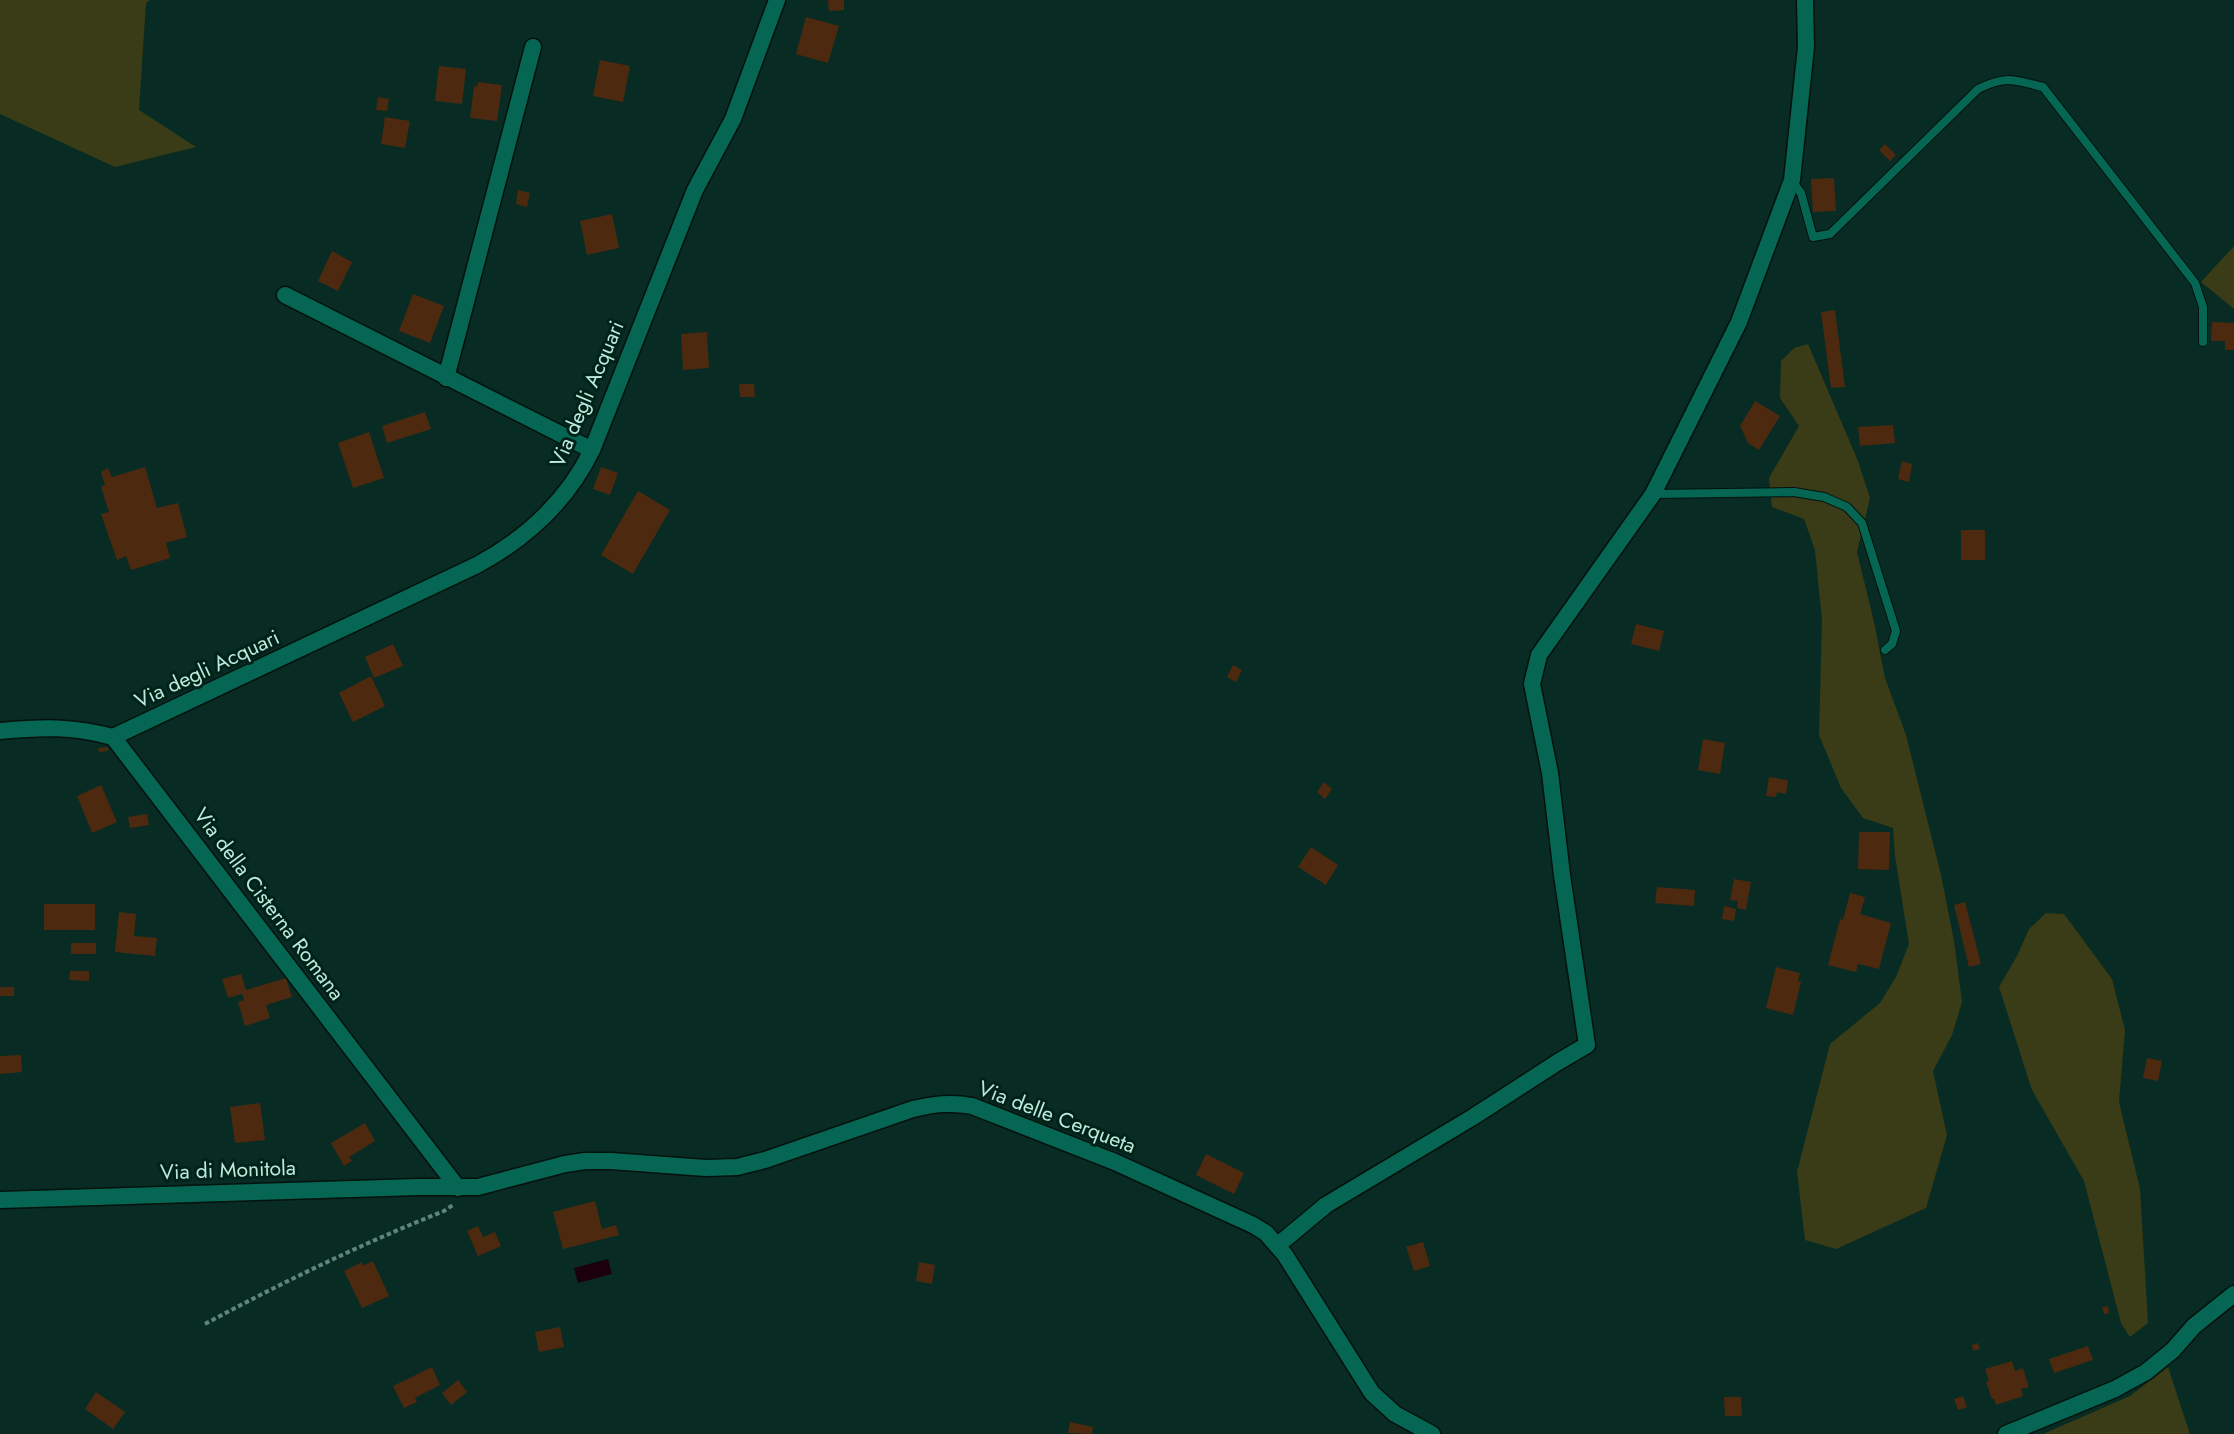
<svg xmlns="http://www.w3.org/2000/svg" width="2234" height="1434" font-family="Jost,sans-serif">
<rect width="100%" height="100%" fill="#082c23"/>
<path fill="#393c16" d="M0,0H150L146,3L139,110L196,147L115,167L0,114Z
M2234,246V309L2201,282Z
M1808,344L1858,461L1870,498L1857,552L1874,622L1885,678L1906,735L1941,875L1954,941L1962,1002L1952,1035L1933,1071L1947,1135L1926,1208L1836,1249L1805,1240L1797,1172L1830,1044L1880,1003L1896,977L1909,944L1895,856L1893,828L1863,818L1841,788L1819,735L1822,620L1815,550L1804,519L1772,507L1769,478L1799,426L1780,398L1781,361L1794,348Z
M2046,913L2064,914L2112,979L2125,1030L2119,1102L2140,1189L2148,1323L2130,1337L2121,1323L2084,1181L2032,1090L1999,987L2017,956L2029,929Z
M2168,1367L2190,1434H2043L2130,1396Z"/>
<path fill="#1b000c" d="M608,1259L612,1274L578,1283L574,1268Z"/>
<path fill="#4d2910" d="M828,0H844V10L829,11Z
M806,17L839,26L828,63L796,54Z
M600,60L630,66L623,102L593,96Z
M439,66L466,69L462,104L435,101Z
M478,82L502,85L497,121L470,118L474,86L477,87Z
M378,97L389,99L387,111L376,110Z
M385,117L410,121L405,148L381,144Z
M1885,144L1896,155L1890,161L1879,150Z
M1834,178L1836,211L1813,212L1811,179Z
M518,190L530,193L527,207L516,204Z
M612,214L619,248L587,255L580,221Z
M332,251L352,262L338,291L318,281Z
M413,294L444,306L430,343L399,331Z
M1835,310L1845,387L1831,388L1821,312Z
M2212,322L2234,323V350H2225V341H2211Z
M707,332L709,368L683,370L681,334Z
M739,384H754L755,397H740Z
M1755,401L1780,416L1759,450L1748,443L1740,426Z
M425,412L431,429L387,443L382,426Z
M1893,425L1895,443L1860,446L1858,427Z
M369,432L384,478L353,488L338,443Z
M1902,461L1912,464L1909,482L1898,479Z
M145,467L157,508L178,503L187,537L166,543L170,558L131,570L126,556L117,560L101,514L109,512L101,487L105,485L101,472L108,468L112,477Z
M601,467L618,473L610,495L593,489Z
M638,491L670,510L633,574L601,555Z
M1961,530H1985V560H1961Z
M1636,624L1664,631L1659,651L1631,644Z
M393,644L403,666L374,678L365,657Z
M1233,665L1242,670L1236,682L1227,677Z
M371,676L385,706L353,722L339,693Z
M1703,739L1725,743L1720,774L1698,770Z
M108,747V751L99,752L98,748Z
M1769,777L1788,780L1786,794L1777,792L1776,797L1766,796Z
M1324,782L1332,789L1325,799L1317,792Z
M101,785L117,822L92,833L77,796Z
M147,814L149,825L130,828L128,817Z
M1859,832H1890L1889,870L1858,869Z
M1311,847L1338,865L1326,885L1298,867Z
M1734,879L1751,882L1746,910L1737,908L1738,901L1730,900Z
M1657,887L1695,890L1694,906L1655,903Z
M1850,893L1865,897L1860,914L1891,923L1879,969L1858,964L1856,972L1828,965L1840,919L1843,920Z
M1965,902L1981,964L1969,967L1954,905Z
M44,904H95V930H44Z
M1724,906L1736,909L1734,921L1722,919Z
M119,912L136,914L134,936L157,938L155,956L115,952Z
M71,943H96V954H71Z
M1776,967L1800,973L1798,981L1801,982L1793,1015L1766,1008Z
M70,971H89V981L69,980Z
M241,974L246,990L286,978L292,997L266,1005L270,1018L245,1026L238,1002L244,1000L242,994L228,998L222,979Z
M0,987H14V996H0Z
M21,1055L22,1072L0,1074V1056Z
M2147,1058L2162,1061L2158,1081L2143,1078Z
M260,1103L265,1140L235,1143L230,1107Z
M365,1123L375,1141L349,1157L352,1161L344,1166L331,1143Z
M1206,1154L1244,1173L1234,1194L1196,1175Z
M595,1201L602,1229L616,1225L619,1235L563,1249L553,1212Z
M478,1226L483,1237L495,1232L501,1246L478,1256L467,1231Z
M1423,1242L1430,1266L1414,1271L1406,1247Z
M373,1261L389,1296L362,1308L344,1271L362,1262L363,1266Z
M919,1262L935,1265L932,1284L916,1281Z
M2108,1306L2109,1313L2104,1314L2102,1307Z
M560,1327L564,1347L539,1352L535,1332Z
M1978,1343L1980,1349L1973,1351L1972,1345Z
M2088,1346L2093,1360L2054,1373L2049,1359Z
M2012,1361L2015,1371L2023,1368L2029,1387L2021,1389L2023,1396L1996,1405L1994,1399H1992L1986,1382L1989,1381L1985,1369Z
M432,1367L440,1385L415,1398L417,1402L404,1408L393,1386Z
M458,1380L467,1392L451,1405L442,1393Z
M96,1392L125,1412L113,1429L85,1409Z
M1963,1396L1967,1407L1958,1410L1954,1399Z
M1724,1397H1741L1742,1416H1725Z
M1070,1422L1093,1427L1092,1434L1068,1433Z"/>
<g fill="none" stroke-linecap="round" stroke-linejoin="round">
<defs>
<path id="lane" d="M1792,181L1801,193L1813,237L1830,234L1978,89C2007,75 2013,80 2043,87L2195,283L2203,307V342
M1654,494L1794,492L1824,497L1847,507L1862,523L1896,631L1892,644L1885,650"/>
<path id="street" d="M285,295L592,450
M446,378L533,47
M0,731C42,727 72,726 113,737L458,1188
M113,737L477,565C527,538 567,501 592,450L695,190L733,119L777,0
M0,1200L418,1187H478L565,1164L585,1161H611L706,1168L737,1167L765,1160L913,1109C934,1104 951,1102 972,1106L1115,1162L1253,1225L1266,1233L1285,1255L1372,1393L1395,1414L1432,1434
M1278,1245L1326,1205L1473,1117L1558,1062L1587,1045L1562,875L1550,773L1532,684L1539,655L1653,494L1739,322L1792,180L1806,47L1805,0
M2006,1434L2115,1389L2146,1372L2173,1350L2194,1326L2234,1294"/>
</defs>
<use href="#lane" stroke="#04110d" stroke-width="10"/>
<use href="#street" stroke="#04110d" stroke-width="19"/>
<path stroke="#5d877a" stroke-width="4" stroke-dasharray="4.5 3" stroke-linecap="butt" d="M205,1324C283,1282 361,1244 444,1211L453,1205"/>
<use href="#lane" stroke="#056753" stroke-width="8"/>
<use href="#street" stroke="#056753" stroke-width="16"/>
</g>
<g text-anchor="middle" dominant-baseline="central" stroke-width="6" stroke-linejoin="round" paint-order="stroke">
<g font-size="21" fill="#baeada" stroke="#002219">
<text transform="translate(587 394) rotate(-67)">Via degli Acquari</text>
<text transform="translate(207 669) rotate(-25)">Via degli Acquari</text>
<text transform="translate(269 904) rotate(53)">Via della Cisterna Romana</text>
<text transform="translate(1057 1117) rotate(21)">Via delle Cerqueta</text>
<text transform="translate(228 1170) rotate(-2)">Via di Monitola</text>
</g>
</g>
</svg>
